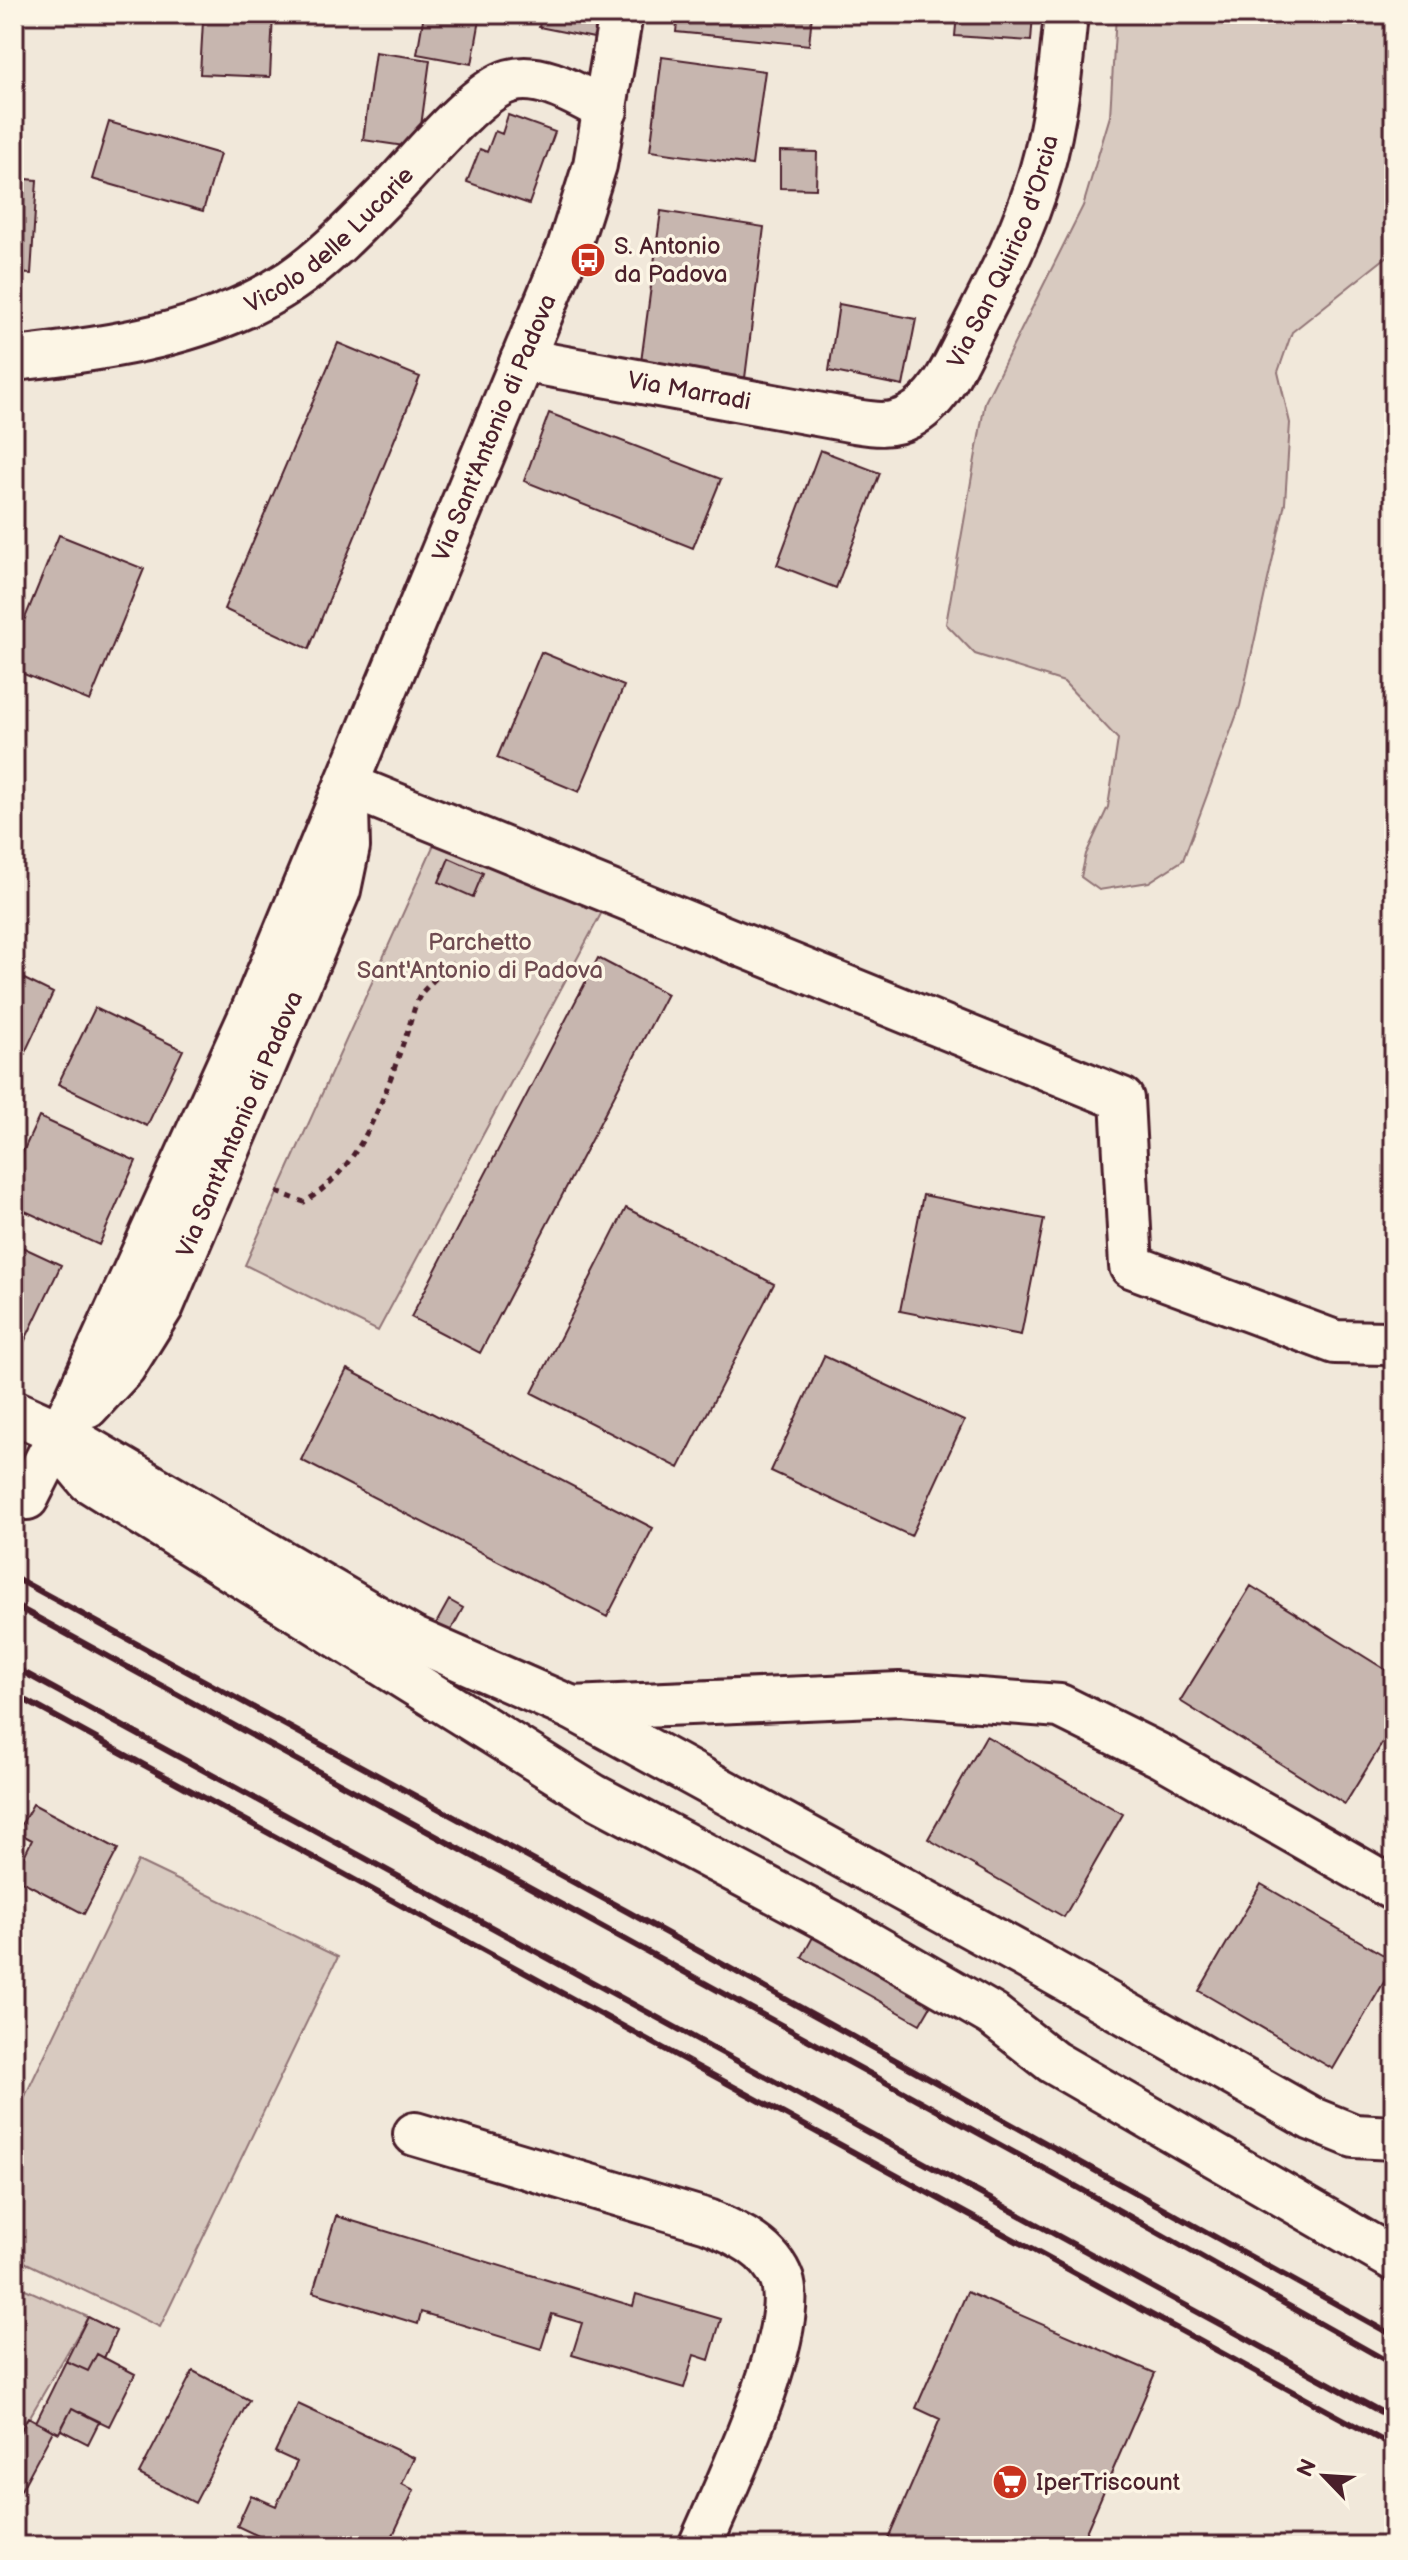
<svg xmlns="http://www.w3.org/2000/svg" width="1408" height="2560" font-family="'Balsamiq Sans',sans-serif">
<rect width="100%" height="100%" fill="#f1e8da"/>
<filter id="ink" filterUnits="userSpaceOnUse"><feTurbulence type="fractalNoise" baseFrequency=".0125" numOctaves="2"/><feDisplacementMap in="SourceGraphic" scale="16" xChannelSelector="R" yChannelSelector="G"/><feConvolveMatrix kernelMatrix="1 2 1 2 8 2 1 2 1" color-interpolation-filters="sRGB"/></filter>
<g filter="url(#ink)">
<path fill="#d8cac0" stroke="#917476" stroke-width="2" d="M1116,14H1394V251L1292,332L1278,372L1290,423L1285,503L1240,706L1183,860L1149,882L1099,890L1081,877L1086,854L1108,807L1118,739L1064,682L975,654L946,624L985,402L1083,206L1110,116Z
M435,842L602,912L378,1331L245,1265Z
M138,1861L338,1957L160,2327L14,2257V2119Z
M14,2284L88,2317L14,2444Z"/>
<path fill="#c7b6af" stroke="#4a1f2b" stroke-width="2" d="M194,14H273L270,77L200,74L203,21H194Z
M424,14H481L472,64L417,54Z
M542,14H605L599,39L539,27Z
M678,14H812L809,45L676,32Z
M957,14H1033L1031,41L955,36Z
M375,52L430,60L418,148L363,140Z
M662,57L765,71L752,165L650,151Z
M508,115L555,132L529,204L467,182L480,149L487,152L495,131L502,134Z
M109,122L220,154L203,211L92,179Z
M780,151L817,152L816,189L780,188Z
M14,178L37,180L31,274L14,273Z
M661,211L764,227L745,378L641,362Z
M839,304L916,319L903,386L829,371Z
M338,343L420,377L309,649L224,609Z
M549,413L721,479L693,548L524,481Z
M820,450L880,473L836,588L777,565Z
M59,535L144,569L90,701L14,670V645Z
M541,652L624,686L579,792L497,758Z
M449,858L483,873L473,897L439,882Z
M598,958L667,994L480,1353L411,1317Z
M14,974L53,993L20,1063L14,1060Z
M95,1008L183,1050L147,1126L58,1084Z
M39,1117L136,1161L99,1245L14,1206V1171Z
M923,1195L1044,1219L1021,1335L900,1311Z
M626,1208L774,1284L679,1468L532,1393Z
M20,1246L61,1265L18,1355L14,1353V1260Z
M824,1356L964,1421L911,1536L771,1471Z
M347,1369L653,1528L607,1617L301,1460Z
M1251,1586L1394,1675V1724L1345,1804L1180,1701Z
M449,1600L463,1608L448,1636L433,1629Z
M986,1736L1123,1814L1064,1917L928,1839Z
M33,1804L118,1849L84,1914L14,1877L32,1840L17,1832Z
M1261,1884L1394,1961V1965L1333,2069L1199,1991Z
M819,1926L938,1993L920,2024L802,1957Z
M336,2216L633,2306L636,2294L721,2319L709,2360L694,2355L684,2388L572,2355L582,2323L552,2314L541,2349L421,2312L418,2324L313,2292Z
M967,2292L1155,2373L1080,2546H885L940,2419L916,2408Z
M88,2317L116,2331L104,2358L97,2354L88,2371L66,2361Z
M97,2354L135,2374L109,2426L72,2408L59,2433L36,2422L66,2361L88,2371Z
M193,2371L249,2400L195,2503L139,2474Z
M298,2404L414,2458L402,2484L414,2490L388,2546H280L237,2526L251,2495L276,2506L297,2462L275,2452Z
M72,2408L99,2422L88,2444L61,2430Z
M28,2417L53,2431L20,2492L14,2489V2444Z"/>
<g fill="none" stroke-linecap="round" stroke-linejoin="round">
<defs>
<g id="minor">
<path id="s1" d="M14,359C108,349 211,334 291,281C328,256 359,222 390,191C417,163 475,91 510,81C542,72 578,96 606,110"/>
<path id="s2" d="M522,360L855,421C874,424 891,427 909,417C940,401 955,364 970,334C997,282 1025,229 1041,172C1056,120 1061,67 1066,14"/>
<path d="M347,785L1122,1099L1131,1266L1335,1342L1387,1343L1394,1346"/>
<path id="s3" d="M87,1407L124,1367L162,1306L339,890L348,847L347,808"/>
<path d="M14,1412L61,1433L412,1638L572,1708L1028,1958L1312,2119L1354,2136L1394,2138"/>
<path d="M61,1433L69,1457L89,1481L594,1796L830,1921L993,2015L1053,2062L1394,2259"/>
<path id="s4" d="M27,1498L73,1407L253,1010L569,247L595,165L621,14"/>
<path d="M572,1708L899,1694L1060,1706L1163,1757L1394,1889"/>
<path d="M415,2134L708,2221C737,2233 771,2249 782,2280C800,2333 723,2493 700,2546"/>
</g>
</defs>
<use href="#minor" stroke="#4a1f2b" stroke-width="48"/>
<path stroke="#4a1f2b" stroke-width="5" stroke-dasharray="6 6" stroke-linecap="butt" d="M277,1192L304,1202C361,1169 383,1100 404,1041C410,1027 413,1007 421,994C430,982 446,970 457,959"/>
<use href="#minor" stroke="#fcf5e5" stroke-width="42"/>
<path stroke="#4a1f2b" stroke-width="6" d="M14,1577L630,1913L1394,2336
M14,1605L1068,2182L1394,2365
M14,1667L1394,2419
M14,1694L1394,2447"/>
</g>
</g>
<defs>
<symbol id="bus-disc" viewBox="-11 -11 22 22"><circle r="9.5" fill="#c8321e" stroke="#fcf5e5"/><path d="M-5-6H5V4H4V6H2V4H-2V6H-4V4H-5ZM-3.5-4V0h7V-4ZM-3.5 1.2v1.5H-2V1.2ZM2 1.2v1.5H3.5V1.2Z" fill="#fff"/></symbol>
<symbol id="supermarket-disc" viewBox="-11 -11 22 22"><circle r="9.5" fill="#c8321e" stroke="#fcf5e5"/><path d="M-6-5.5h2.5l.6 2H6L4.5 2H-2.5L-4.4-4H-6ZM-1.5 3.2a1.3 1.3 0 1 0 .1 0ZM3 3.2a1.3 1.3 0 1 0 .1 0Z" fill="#fff"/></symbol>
</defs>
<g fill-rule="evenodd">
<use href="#bus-disc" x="568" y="240" width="40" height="40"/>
<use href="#supermarket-disc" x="990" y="2462" width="40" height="40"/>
</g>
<g text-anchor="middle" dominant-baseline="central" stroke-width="7" stroke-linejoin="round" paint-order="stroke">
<g font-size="24" fill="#4a1f2b" stroke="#fcf5e5">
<text stroke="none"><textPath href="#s1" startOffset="346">Vicolo delle Lucarie</textPath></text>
<text stroke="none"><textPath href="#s2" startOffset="588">Via San Quirico d'Orcia</textPath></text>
<text stroke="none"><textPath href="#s2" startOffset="170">Via Marradi</textPath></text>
<text stroke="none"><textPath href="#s4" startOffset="1168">Via Sant'Antonio di Padova</textPath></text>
<text stroke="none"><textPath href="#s3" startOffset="324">Via Sant'Antonio di Padova</textPath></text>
</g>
<g font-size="24" fill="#4a1f2b" stroke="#fcf5e5" text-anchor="start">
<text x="614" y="246">S. Antonio<tspan x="614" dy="28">da Padova</tspan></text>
<text x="1036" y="2482">IperTriscount</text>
</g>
<g font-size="24" fill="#6e4a50" stroke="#fcf5e5">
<text x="480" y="942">Parchetto<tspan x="480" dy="28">Sant'Antonio di Padova</tspan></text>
</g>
</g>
<rect width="1408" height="2560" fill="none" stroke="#fcf5e5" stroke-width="48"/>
<rect x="24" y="24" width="1360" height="2512" fill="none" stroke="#4a1f2b" stroke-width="3" filter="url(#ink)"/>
<g transform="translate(1324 2476) rotate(295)" stroke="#fcf5e5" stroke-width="6" paint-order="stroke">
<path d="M0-6L14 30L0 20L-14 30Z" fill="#4a1f2b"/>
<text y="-12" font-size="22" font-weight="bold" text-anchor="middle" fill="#4a1f2b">N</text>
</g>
</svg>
